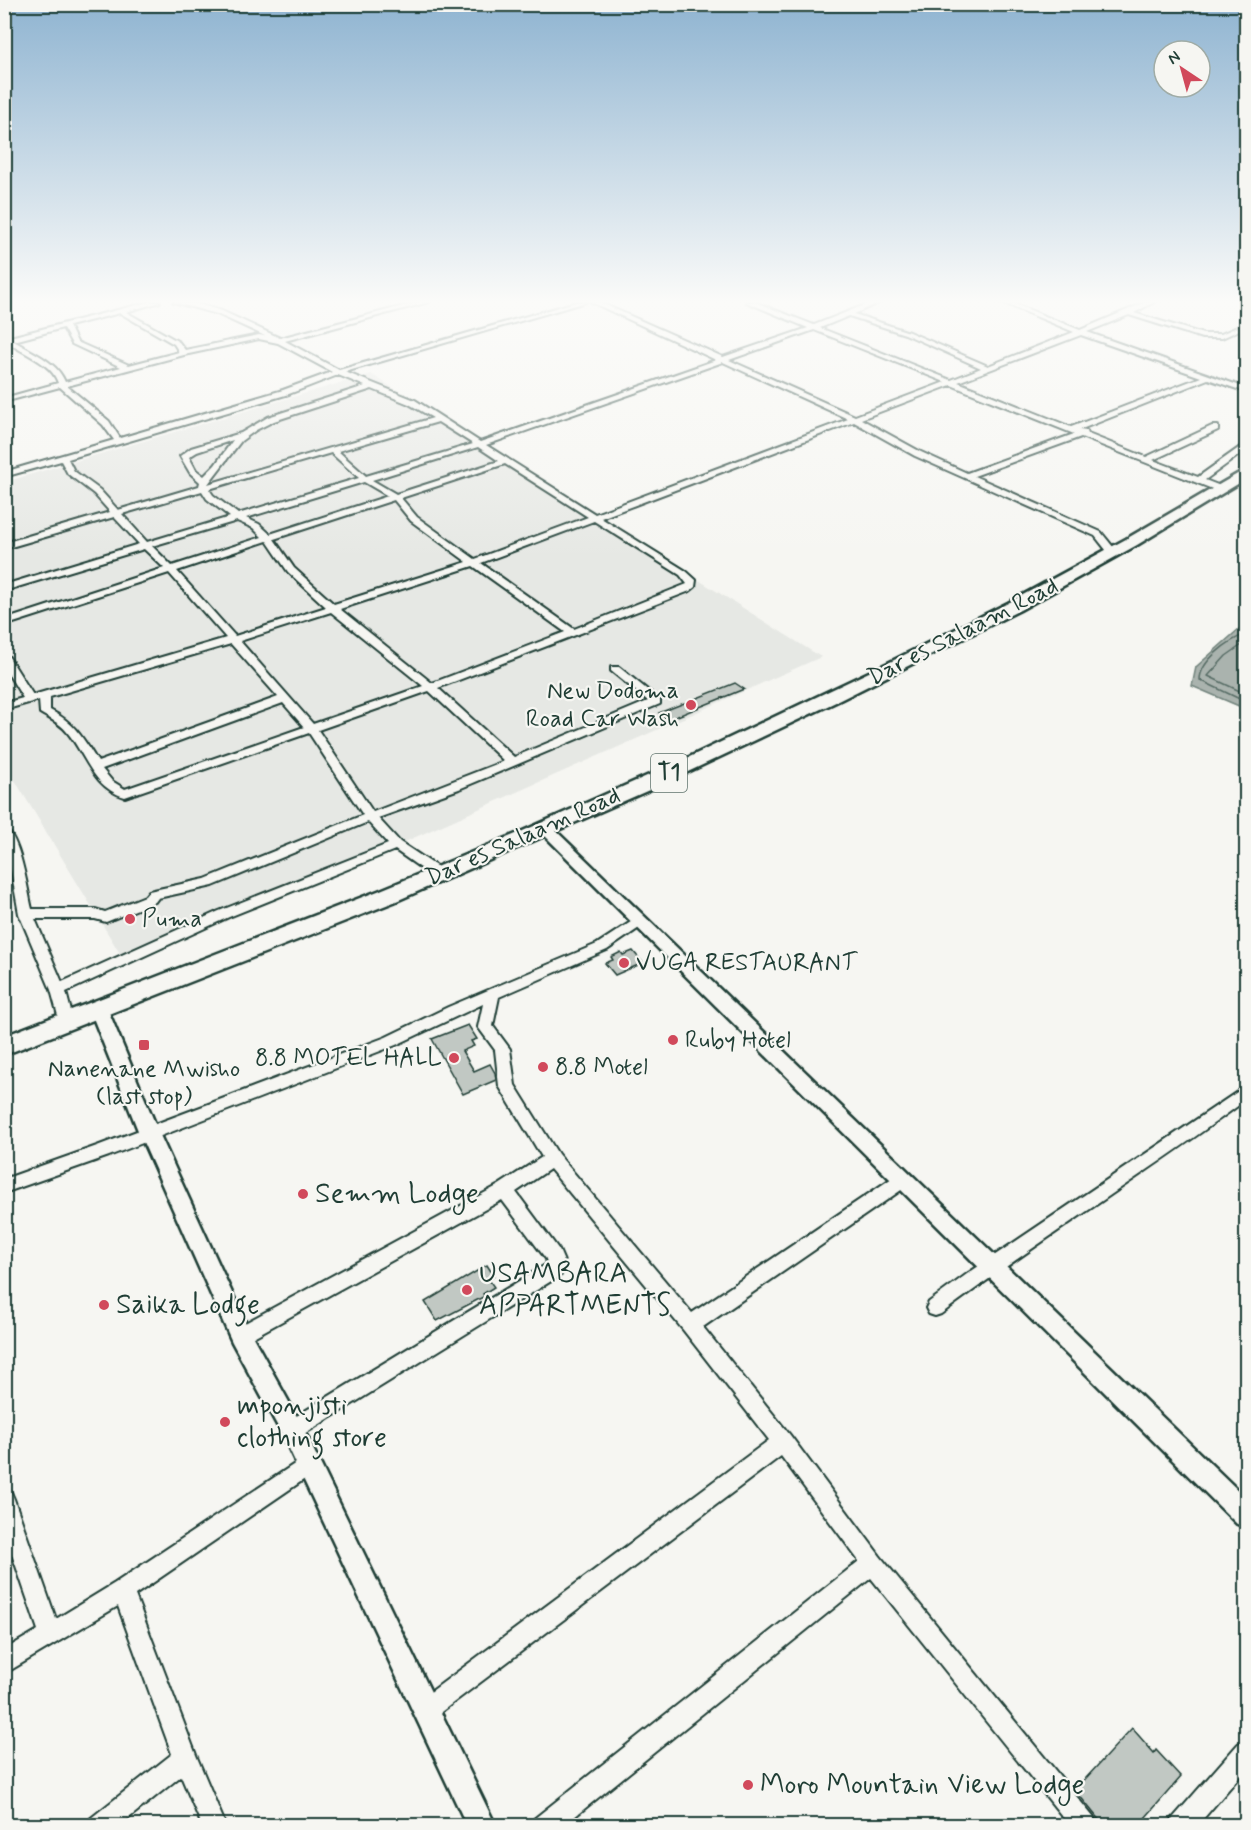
<svg xmlns="http://www.w3.org/2000/svg" width="1251" height="1830" font-family="Mynerve,sans-serif">
<rect width="100%" height="100%" fill="#f6f6f2"/>
<filter id="ink" filterUnits="userSpaceOnUse"><feTurbulence type="fractalNoise" baseFrequency=".0167" numOctaves="2"/><feDisplacementMap in="SourceGraphic" scale="12" xChannelSelector="R" yChannelSelector="G"/><feConvolveMatrix kernelMatrix="1 2 1 2 8 2 1 2 1" color-interpolation-filters="sRGB"/></filter>
<g filter="url(#ink)">
<path fill="#e6e8e4" d="M371,374L821,657L127,965L5,764V482Z"/>
<path fill="#aab3ae" stroke="#72847d" stroke-width="1.5" d="M1246,628V709L1192,686L1196,667L1239,629Z"/>
<g fill="none" stroke-linecap="round" stroke-linejoin="round">
<path stroke="#576c65" stroke-width="1.5" d="M1246,634C1229,640 1200,661 1200,680L1246,702
M1246,642L1226,656L1208,676L1246,694"/>
</g>
<path fill="#c1c8c3" stroke="#1f3d34" stroke-width="1.5" d="M735,683L744,689L668,720L659,713Z
M633,951L643,963L615,975L605,963L613,960L611,957L621,952L623,955Z
M468,1025L477,1039L471,1041L474,1046L462,1051L474,1071L490,1064L495,1073L496,1080L463,1094L432,1039Z
M487,1265L494,1276L489,1280L494,1287L483,1294L485,1296L437,1321L425,1302Z
M1132,1728L1154,1753L1156,1750L1181,1777L1138,1826H1104L1075,1790Z"/>
<g fill="none" stroke-linecap="round" stroke-linejoin="round">
<defs>
<path id="minor" d="M149,302H160L126,312L179,342L185,350L259,335L265,336L217,314L173,302L198,304L222,311L280,338L419,302H429L285,341L339,370L576,302H586L345,372L415,400L480,442L716,360L591,302H599L723,357L808,328L746,302H755L814,325L872,302H881L854,314L909,332L988,366L1074,332L1001,302H1010L1080,330L1146,302H1154L1134,313L1203,334H1221L1246,323V327L1222,338H1202L1129,315L1087,332L1246,388V392L1208,379L1079,430L1087,431L1088,434L1146,457L1212,426H1218V430L1153,460L1198,477L1243,445H1246V450L1205,480L1223,487V491L1220,492L1081,437L974,476L1101,532L1118,553L1113,556L1110,555L1095,536L915,456L854,422L601,518L686,571L696,580L695,587L690,591L438,688L514,757L648,701L611,671V667H619L660,700V704L459,789L378,818L400,842L445,872L447,875L445,878H435L395,850L229,917L66,992L74,1023L72,1027H62L60,1023L51,990L19,914L10,864L4,850V828C20,834 28,893 32,909H95L105,912L145,896L149,891L205,879L363,815L309,733L125,797C93,788 86,755 67,732C60,723 50,719 40,713L39,700L4,710V703L23,698L4,667V654L9,657L33,695L226,638L169,573L4,626V620L164,568L144,549L4,591V585L139,544L114,517L4,549V543L110,512L94,494L68,474L61,461L4,477V472L114,440L103,425L60,387L4,402V398L58,383C52,363 24,354 7,342L4,343V334L10,337ZM120,313L174,344L179,352L129,365L77,342L69,326ZM849,316L905,334L981,368L951,380L820,328ZM63,328L72,344L121,367L65,382C57,361 31,352 14,341ZM814,330L945,382L855,416L729,360ZM1081,335L1201,377L1071,427L958,382ZM259,339L278,343L332,372L283,390L120,438L109,421L67,386L184,355ZM723,362L848,419L595,514L486,445ZM338,375L365,386L268,417L241,433L191,448L180,456L190,473L200,482L199,486L118,510L100,490L74,471L68,459L289,394ZM951,385L1074,434L967,473L921,452L861,419ZM372,389L409,404L433,418L208,484L241,441L256,430L274,421ZM438,422L473,444L366,476L338,451ZM233,440L215,465L204,476L196,470L189,457L197,452ZM478,447L499,461L396,494L372,480ZM331,453L359,478L238,514L213,495L209,489ZM505,464L588,517L475,559L417,517L401,498ZM364,482L388,496L270,534L259,524L246,518ZM202,491L207,499L230,517L147,542L122,514ZM394,500L411,521L467,562L334,604L294,568L274,539ZM237,521L253,528L262,537L172,566L152,546ZM594,521L680,575L687,584L574,629L481,563ZM267,541L288,572L326,607L235,636L177,571ZM473,566L565,632L432,683L340,609ZM331,612L423,686L313,724L240,641ZM231,644L278,697L98,762C83,738 75,723 50,710V697ZM429,691L504,761L373,812L318,730ZM283,703L304,727L125,789L112,781L102,769ZM368,822L388,844L219,911L62,982L35,919H95L106,922L155,902L158,898L213,886Z
M640,916L647,921L645,924L607,950L499,997L493,1026L510,1049L515,1085L558,1154L692,1313L898,1174L904,1172L910,1174L912,1179L910,1184L703,1327L790,1435L880,1556L1094,1818L1098,1826H1070L871,1578L563,1826H531L535,1818L859,1561L781,1456L433,1718L425,1721L417,1718L414,1710L417,1702L769,1440L684,1331L550,1169L516,1192L559,1250L565,1264L561,1275L299,1437L292,1440L285,1437L282,1430L285,1423L547,1264L546,1259L502,1200L246,1341L240,1344L234,1341L231,1335L234,1329L499,1185L542,1157L499,1086L495,1050L478,1027L483,1004L396,1045L109,1156L4,1193V1179L97,1146L386,1037L448,1007L597,944Z
M1246,1086V1100C1146,1174 1041,1239 941,1314L935,1316L929,1314L926,1308L929,1302L967,1274Z
M308,1455L315,1458L318,1465L315,1472L135,1595L196,1755L226,1826H202L181,1776L119,1826H87L91,1818L172,1754L118,1606L4,1674V1650L38,1630L4,1531V1489L11,1492L14,1499L56,1619L115,1583Z
M1246,1740V1769L1197,1826H1169L1173,1818L1238,1744Z"/>
<path id="tertiary" d="M546,824L551,826L1246,1498V1527L1237,1524L541,832L538,829L541,826Z
M99,1003L105,1005L108,1010L159,1133L248,1328L300,1422L496,1826H467L284,1438L232,1342L139,1133L90,1010L93,1005Z"/>
<path id="trunk" d="M1246,469V479L1137,545L1020,610L840,700L656,787L394,902L4,1055V1036L378,891L516,834L683,760L888,663L1008,603L1126,539Z"/>
</defs>
<use href="#minor" stroke="#1f3d34" stroke-width="4"/>
<use href="#tertiary" stroke="#1f3d34" stroke-width="5"/>
<use href="#trunk" stroke="#1f3d34" stroke-width="5"/>
<use href="#minor" fill="#f6f6f2" fill-rule="evenodd"/>
<use href="#tertiary" fill="#f6f6f2" fill-rule="evenodd"/>
<use href="#trunk" fill="#f6f6f2" fill-rule="evenodd"/>
</g>
</g>
<linearGradient id="sky" x2="0" y2="1"><stop stop-color="#8fb4d1"/><stop offset="0.54" stop-color="#fbfbf9"/><stop offset="1" stop-color="#fbfbf9" stop-opacity="0"/></linearGradient>
<rect width="1251" height="558" fill="url(#sky)"/>
<g fill="#d1495b" stroke="#f6f6f2" stroke-width="2">
<circle cx="691" cy="705" r="6"/>
<circle cx="130" cy="919" r="6"/>
<circle cx="624" cy="963" r="6"/>
<circle cx="673" cy="1040" r="6"/>
<rect x="138" y="1039" width="12" height="12" rx="3"/>
<circle cx="454" cy="1058" r="6"/>
<circle cx="543" cy="1067" r="6"/>
<circle cx="303" cy="1194" r="6"/>
<circle cx="467" cy="1290" r="6"/>
<circle cx="104" cy="1305" r="6"/>
<circle cx="225" cy="1422" r="6"/>
<circle cx="748" cy="1785" r="6"/>
</g>
<g text-anchor="middle" dominant-baseline="central" stroke-width="4.5" stroke-linejoin="round" paint-order="stroke">
<rect fill="#f6f6f2" stroke="#60746d" stroke-width="1.5" x="651" y="754" width="36" height="38" rx="4.5"/>
<g font-size="22" font-weight="bold" fill="#1f3d34">
<text x="669" y="773">T1</text>
</g>
<g font-size="24" fill="#1f3d34" stroke="#f6f6f2">
<text transform="translate(963 632) rotate(-27)">Dar es Salaam Road</text>
<text transform="translate(523 837) rotate(-24)">Dar es Salaam Road</text>
</g>
<g font-size="24" fill="#1f3d34" stroke="#f6f6f2" text-anchor="start">
<text x="679" y="691" text-anchor="end">New Dodoma<tspan x="679" dy="28">Road Car Wash</tspan></text>
<text x="142" y="919">Puma</text>
<text x="636" y="963">VUGA RESTAURANT</text>
<text x="685" y="1040">Ruby Hotel</text>
<text x="442" y="1058" text-anchor="end">8.8 MOTEL HALL</text>
<text x="555" y="1067">8.8 Motel</text>
<text x="144" y="1069" text-anchor="middle">Nanenane Mwisho<tspan x="144" dy="28">(last stop)</tspan></text>
</g>
<g font-size="28" fill="#1f3d34" stroke="#f6f6f2" text-anchor="start">
<text x="315" y="1194">Semm Lodge</text>
<text x="479" y="1274">USAMBARA<tspan x="479" dy="32">APPARTMENTS</tspan></text>
<text x="116" y="1305">Saika Lodge</text>
<text x="237" y="1406">mponjisti<tspan x="237" dy="32">clothing store</tspan></text>
<text x="760" y="1785">Moro Mountain View Lodge</text>
</g>
</g>
<rect width="1251" height="1830" fill="none" stroke="#f6f6f2" stroke-width="24"/>
<rect x="12" y="12" width="1227" height="1806" fill="none" stroke="#1f3d34" stroke-width="2" filter="url(#ink)"/>
<g transform="translate(1182 69) rotate(324)"><circle r="28" fill="#f6f6f2" stroke="#a0aca6" stroke-width="1.5"/>
<path d="M0-4.5L10 22L0 15L-10 22Z" fill="#d1495b"/>
<text y="-9" font-size="16" font-weight="bold" text-anchor="middle" fill="#1f3d34">N</text>
</g>
</svg>
